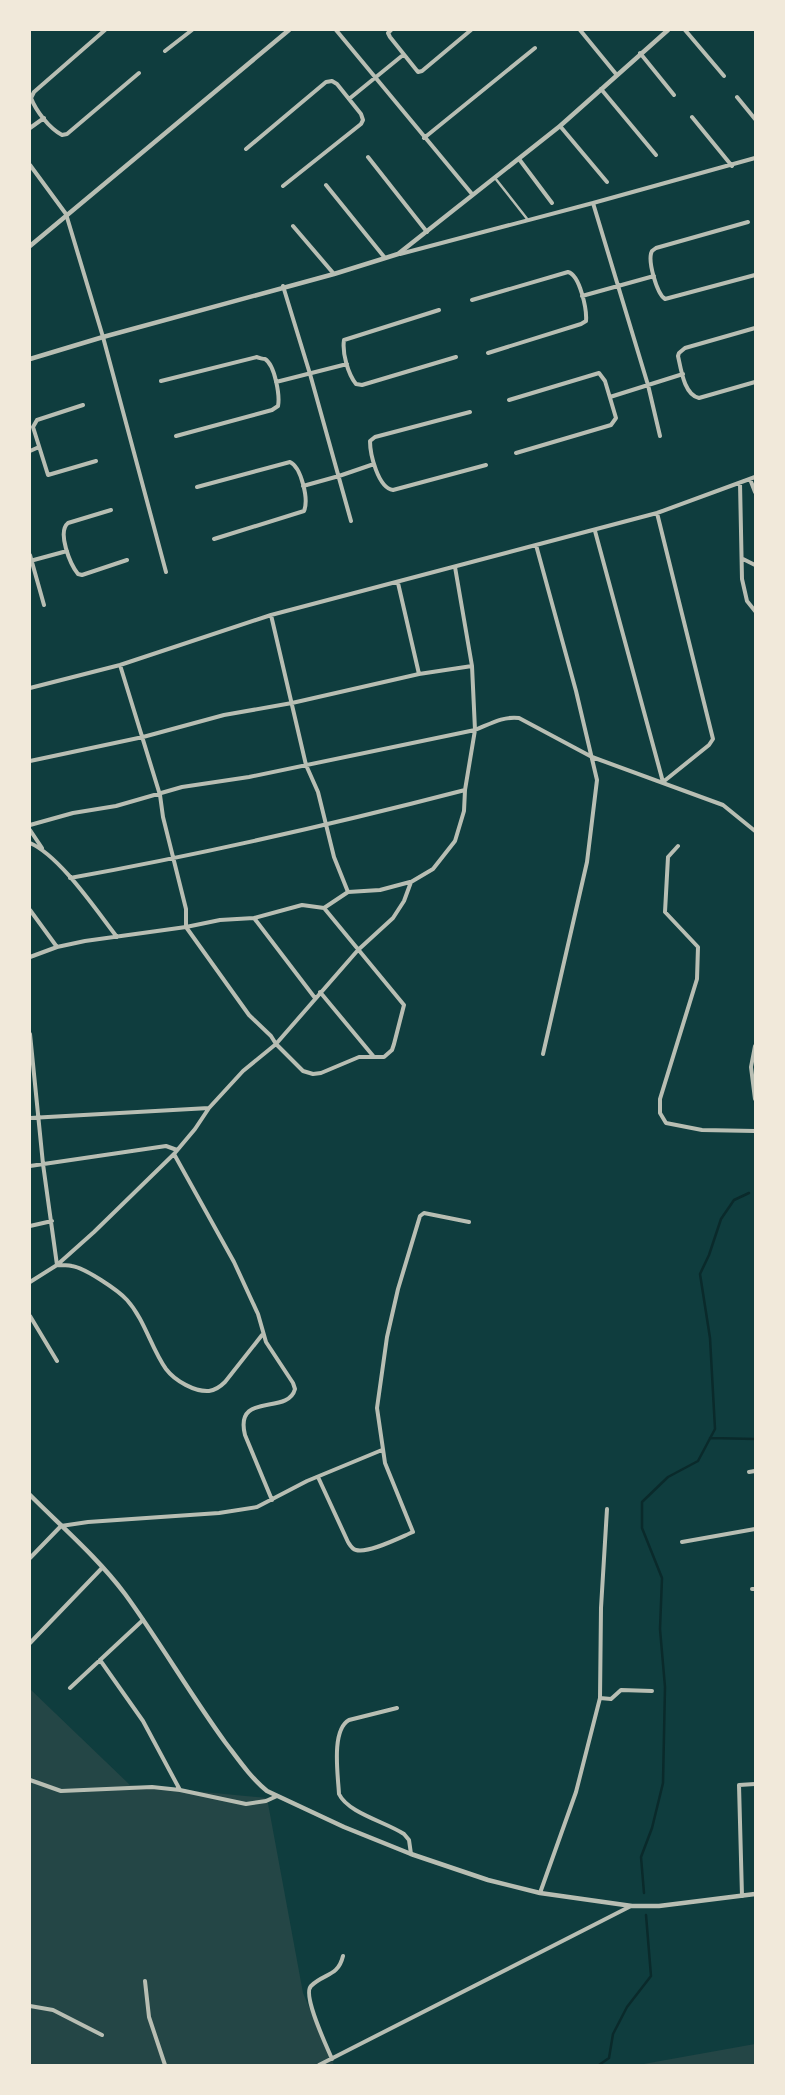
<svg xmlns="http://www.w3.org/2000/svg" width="785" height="2095" font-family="'Crimson Pro',serif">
<rect width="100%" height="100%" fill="#0f3d3e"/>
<path fill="#244646" d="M30,1689L130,1785L267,1798L303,1993L334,2065H30Z
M755,2044V2065H638Z"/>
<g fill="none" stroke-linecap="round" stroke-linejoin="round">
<path stroke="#0a2a2b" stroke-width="2.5" d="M710,1438L755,1439
M644,1893L641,1857L652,1828L663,1783L665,1687L660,1629L662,1578L642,1528V1502L668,1477L698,1461L715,1429L710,1338L700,1274L709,1255L721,1219L734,1200L749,1193
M599,2065L609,2058L613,2034L627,2007L651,1976L646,1915"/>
<path stroke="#b8beb3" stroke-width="2.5" d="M495,178L528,220"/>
<path stroke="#b8beb3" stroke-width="4" d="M105,30L34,92L31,98C36,111 49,128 62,135L67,134L139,73
M336,30L472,194
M391,30L388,33L390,37L418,72L422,71L471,30
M580,30L616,74
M685,30L724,76
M165,51L192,30
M640,53L674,95
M601,89L656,155
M737,97L755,119
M349,99L403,55
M692,117L732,166
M560,126L607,182
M30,128L44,118
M424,138L535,48
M246,149L326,82L332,81L337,84L361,114L363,120L361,124L283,186
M368,157L427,232
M519,159L552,203
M30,165L66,214L103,337L166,572
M326,185L385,258
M593,203L648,385L660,436
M748,222L656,248L652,251C647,260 657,294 665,299L755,275
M293,226L334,274
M400,254L593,203L755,158
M283,286L310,374L351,521
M582,296L654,276
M472,300L568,272C580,275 587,310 586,321L581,324L488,353
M439,310L344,340C342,353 348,374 356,384L362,385L456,357
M755,328L685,348L679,353L678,356C681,369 684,395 699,398L755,382
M161,381L257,357C258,358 264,359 265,359C275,365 280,396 278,406L272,410L176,436
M276,382L347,364
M610,397L683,374
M509,400L599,373L605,381L616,418L611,425L516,453
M83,405L37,420L33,427L48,475L96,461
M470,412L375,437L370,441C370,454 378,488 393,490L486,465
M30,451L39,447
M750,479L755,492
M740,483L742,579L747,601L755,611
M303,486L339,476L374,464
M197,487L290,462C301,467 309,499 304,511L214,539
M111,510L68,523C57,532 70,564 78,574L82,575L127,560
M595,531L663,782L709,745L713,739L657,513
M536,545L576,691L597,780L587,862L543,1054
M30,555L44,605
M743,559L755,565
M30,561L67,551
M398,583L419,674
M271,615L306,765L318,792L334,857L348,892
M120,665L160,795L163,817L186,909V927L249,1015L271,1036L276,1044L303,1071L313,1074L321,1073L359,1057H384L392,1050L394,1044L404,1005L324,908
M30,688L120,665L271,615L657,513L755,477
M30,761L143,737L224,715L292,703L419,674L472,666
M30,825L73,813L116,806L182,787L249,777L475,730C490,724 503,716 519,718L592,757L723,805L755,831
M30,830L42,848
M30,843C60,856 96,910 117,937
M678,846L668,857L665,912L698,947L697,979L660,1099V1113L666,1123L702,1130L755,1131
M70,878C203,854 334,824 465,790
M30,910L57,947
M254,918L315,998
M30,957L57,947L85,941L186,927L220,920L254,918L302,905L324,908L348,892L380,890L410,882
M320,992L374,1057
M30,1034L43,1164L57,1265C62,1265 67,1265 72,1266C85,1268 118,1290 127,1300C145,1320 151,1348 166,1369C175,1381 195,1392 209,1391C216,1390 221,1386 225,1382L262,1335
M755,1046L751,1067L755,1099
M30,1118L209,1108
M174,1154L234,1262L258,1314L266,1342L293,1383L295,1389C288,1416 234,1391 245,1435L272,1500
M30,1166L166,1146L177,1150
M30,1226L52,1221
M30,1282L57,1265L94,1232L174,1154L195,1129L209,1108L243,1071L276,1044L358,950L393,918L404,901L411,882L433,869L455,841L464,811L465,790L475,730L472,666L455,567
M30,1316L57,1361
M749,1472L755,1471
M318,1477L348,1542C350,1545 352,1549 356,1550C368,1554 401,1537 413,1532L385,1463L377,1408L387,1337L398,1289L420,1216L424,1213L469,1222
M682,1542L755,1529
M30,1558L61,1526L88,1522L219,1513L257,1507L307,1481L382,1450
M752,1589H755
M30,1643L102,1568
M100,1660L143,1721L180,1790
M70,1688L143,1620
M600,1698L611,1699L621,1690L652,1691
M397,1708L349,1720C331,1730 338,1775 339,1794C348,1813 386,1822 404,1834L409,1840L411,1854
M30,1780L61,1791L152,1787L180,1790L246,1804L266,1801L277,1796
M540,1893L576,1792L600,1698L601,1608L607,1509
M742,1896L739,1785L755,1784
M145,1981L149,2017L165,2065
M30,2006L53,2010L102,2035
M332,2059C327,2047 302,1995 311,1986C324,1973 338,1977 343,1956
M319,2065L631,1906"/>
<path stroke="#b8beb3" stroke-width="4.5" d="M30,246C116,174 203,102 289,30
M30,359L103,337L334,274L398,254L560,126L668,30
M30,1495C62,1527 98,1558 125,1594C160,1642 190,1694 225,1742C238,1759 250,1777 267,1791L344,1827L411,1854L488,1880L540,1893L632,1906H659L755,1894"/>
</g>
<rect width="785" height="2095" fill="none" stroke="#f1e9da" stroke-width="62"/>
</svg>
